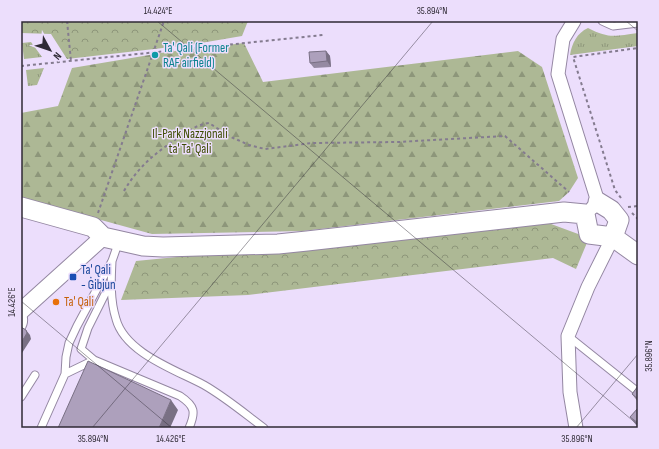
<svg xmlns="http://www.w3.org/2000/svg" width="659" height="449" font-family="'Sofia Sans Condensed',sans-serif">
<defs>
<pattern id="grass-tufts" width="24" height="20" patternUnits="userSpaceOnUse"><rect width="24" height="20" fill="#adb895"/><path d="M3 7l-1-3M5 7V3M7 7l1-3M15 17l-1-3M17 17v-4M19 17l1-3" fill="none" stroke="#8d967a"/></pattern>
<pattern id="forest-firs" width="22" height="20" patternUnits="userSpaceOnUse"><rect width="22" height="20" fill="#adb895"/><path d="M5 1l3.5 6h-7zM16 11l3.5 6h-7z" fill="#8d967a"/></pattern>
<pattern id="park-crowns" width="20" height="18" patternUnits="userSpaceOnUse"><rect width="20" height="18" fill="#adb895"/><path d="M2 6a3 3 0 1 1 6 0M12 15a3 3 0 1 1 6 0" fill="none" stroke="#8d967a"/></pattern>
</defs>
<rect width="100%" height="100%" fill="#ecdefc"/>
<path fill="url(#grass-tufts)" d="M588,28C609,39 615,36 638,33V46L570,55C572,43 577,33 588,28Z
M31,42L42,57L24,59L22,43Z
M44,68L37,85L28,86L26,70Z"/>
<path fill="url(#forest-firs)" d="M244,43L263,82L518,51L542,67L578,178L569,192L559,201L303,231L152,234L21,198V113L58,106L72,68L167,52Z"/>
<path fill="url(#park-crowns)" d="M21,21H248L242,36L189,45L67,59L51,34L21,33Z
M543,221L589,238L576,269L553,258L248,295L121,300L136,261Z"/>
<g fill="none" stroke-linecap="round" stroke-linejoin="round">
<defs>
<path id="service" d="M602,21L613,26L638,23
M112,261C111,280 110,300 116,319C125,353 176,370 204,385C225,397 244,413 264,428
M21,328C25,323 24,317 22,311
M568,336L638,392
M94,360L81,349L88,328L111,282
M65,374L94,360L180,396C195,406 196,412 189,428
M21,397L35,375
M41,428L65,374L66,357L69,343L77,326L112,261L119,241"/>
<path id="minor" d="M574,21L563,39L558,74L598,202L592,208
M576,428L570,392L568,336L588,287L613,237"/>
<path id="tertiary" d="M21,311L103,237"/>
<path id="secondary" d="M598,202L611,210L619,220L613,237
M21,207L93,227L103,237L143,246L163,247L278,244L307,241L564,212L585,214L589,234L613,237L638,255"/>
</defs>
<use href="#service" stroke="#9487a2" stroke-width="9"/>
<use href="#minor" stroke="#9487a2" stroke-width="15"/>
<use href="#tertiary" stroke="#9487a2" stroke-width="18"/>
<use href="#secondary" stroke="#9487a2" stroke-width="21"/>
<path stroke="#847b8f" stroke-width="2" stroke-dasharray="3 3" stroke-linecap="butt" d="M67,21L71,61
M21,66L323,35
M124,191C139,165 159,150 184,134C192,129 199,124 209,123L231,137L249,145L265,149L312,143L398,142L505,136L569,192
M621,198L615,190L573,57L638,48
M628,207L638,206
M98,213L164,21
M632,213L638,219"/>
<use href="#service" stroke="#fff" stroke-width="7"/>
<use href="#minor" stroke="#fff" stroke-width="13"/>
<use href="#tertiary" stroke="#fff" stroke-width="16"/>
<use href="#secondary" stroke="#fff" stroke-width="19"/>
</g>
<path fill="#958aa2" d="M326,51L330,56L331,67L314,68L310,63Z
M638,386V402L632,394Z
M638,408V426L636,425L630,417Z"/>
<path fill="#797084" d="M326,51L330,56L331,67L327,61Z
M26,330L30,335L31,339L22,353L21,351V343Z
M171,400L178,410L170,428H159Z"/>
<path fill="#ada0bc" stroke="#797084" d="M326,51L327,61L310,63L309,52Z
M21,327L26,330L27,333L21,343Z
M88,361L171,400L159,428H58Z
M638,386V399L632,394Z
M638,408V423L630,417Z"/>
<path fill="none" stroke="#2f2a35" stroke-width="1" stroke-opacity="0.45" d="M157,21L638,425M626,21L638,31M21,301L172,428M92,428L433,21M576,428L638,354"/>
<circle fill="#0f9aa8" stroke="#ecdefc" stroke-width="1.5" cx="155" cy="55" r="4"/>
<rect fill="#1a4fb4" stroke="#ecdefc" stroke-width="1.5" x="69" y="273" width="8" height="8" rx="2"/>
<circle fill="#e8710a" stroke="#ecdefc" stroke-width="1.5" cx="56" cy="302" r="4"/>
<g text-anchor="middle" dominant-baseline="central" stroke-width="3" stroke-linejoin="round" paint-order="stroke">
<g font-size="13" fill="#0d838f" stroke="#ecdefc" text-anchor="start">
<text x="163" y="48">Ta' Qali (Former<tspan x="163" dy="15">RAF airfield)</tspan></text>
</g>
<g font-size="13" fill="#3c4b00" stroke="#ecdefc">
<text x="190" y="134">Il-Park Nazzjonali<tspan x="190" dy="15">ta' Ta' Qali</tspan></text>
</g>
<g font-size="13" fill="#164399" stroke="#ecdefc" text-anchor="start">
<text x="81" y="270">Ta' Qali<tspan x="81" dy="15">- Ġibjun</tspan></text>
</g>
<g font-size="13" fill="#c56008" stroke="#ecdefc" text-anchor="start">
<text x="64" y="302">Ta' Qali</text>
</g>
</g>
<rect width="659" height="449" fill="none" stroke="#ecdefc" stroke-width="44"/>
<g transform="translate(50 50) rotate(130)" stroke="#ecdefc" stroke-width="3" paint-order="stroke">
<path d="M0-3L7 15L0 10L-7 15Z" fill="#2f2a35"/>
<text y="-6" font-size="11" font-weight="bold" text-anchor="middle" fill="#2f2a35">N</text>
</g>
<rect x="22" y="22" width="615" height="405" fill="none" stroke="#2f2a35" stroke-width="1.5"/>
<g font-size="10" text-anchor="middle" fill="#2f2a35">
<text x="158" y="14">14.424°E</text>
<text x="432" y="14">35.894°N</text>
<text transform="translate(11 302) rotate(-90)" y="4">14.426°E</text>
<text transform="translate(648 356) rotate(-90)" y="4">35.896°N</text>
<text x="93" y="442">35.894°N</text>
<text x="171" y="442">14.426°E</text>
<text x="577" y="442">35.896°N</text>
</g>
</svg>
